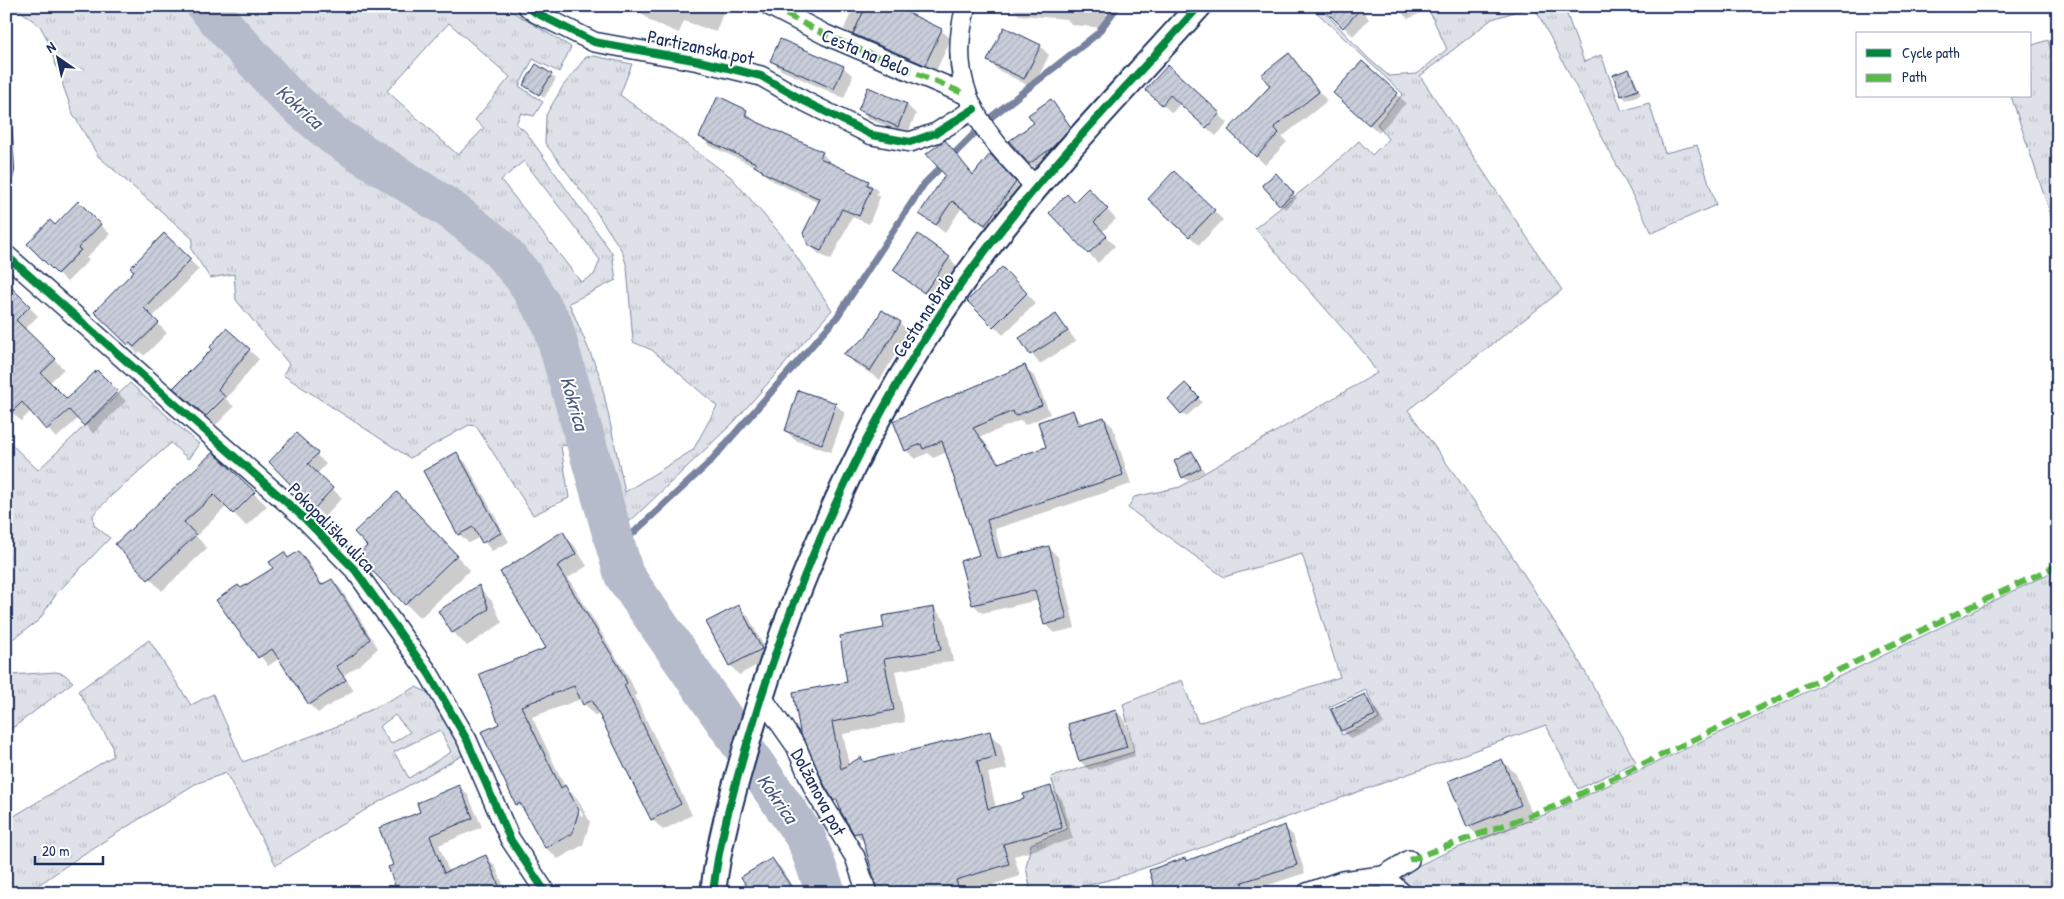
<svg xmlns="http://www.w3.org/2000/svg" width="2064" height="899" font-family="'Patrick Hand',sans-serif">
<defs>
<pattern id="grass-tufts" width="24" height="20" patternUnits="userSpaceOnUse" patternTransform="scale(1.25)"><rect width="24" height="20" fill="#dee1e7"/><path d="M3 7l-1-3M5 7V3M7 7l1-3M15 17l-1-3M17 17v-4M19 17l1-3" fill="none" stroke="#bec1c9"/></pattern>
<pattern id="building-hatch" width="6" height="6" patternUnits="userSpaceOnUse" patternTransform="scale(1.25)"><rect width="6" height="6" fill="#caceda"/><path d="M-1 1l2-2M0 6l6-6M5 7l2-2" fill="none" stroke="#adb1be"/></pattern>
</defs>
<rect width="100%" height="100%" fill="#fff"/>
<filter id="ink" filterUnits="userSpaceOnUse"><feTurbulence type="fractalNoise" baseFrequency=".02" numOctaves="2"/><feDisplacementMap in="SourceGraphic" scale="10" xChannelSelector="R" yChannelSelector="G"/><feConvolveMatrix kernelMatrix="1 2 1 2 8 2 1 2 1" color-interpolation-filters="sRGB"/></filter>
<g filter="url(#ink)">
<path fill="url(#grass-tufts)" stroke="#7c88a2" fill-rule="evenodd" d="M14,6H197L275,102L333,147L438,209L493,257L520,287L542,329L561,378L568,445L561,446L569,498L533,515L476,426L469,425L410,458L283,375L289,364L236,300L234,274L210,278L191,249L193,239L98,156L73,114L46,37L40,26Z
M217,6H503L571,47L559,72L533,59L519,86L543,102L534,116L521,113L516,124L525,131L612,253L616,280L569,303L600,376L625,492L693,450L717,406L652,350L633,342L627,267L622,251L591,204L545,143L546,115L563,86L586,57L594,56L632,64L620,95L731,177L784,238L832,310L734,422L621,530L609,501L581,382L567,343L557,319L519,257L474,214L444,191L326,117L305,98L280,67L241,34ZM449,23L510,77L475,120L484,128L458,155L387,91ZM524,161L600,260L594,275L581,282L501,180Z
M1310,6H1319L1369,59L1389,76L1417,74L1447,49L1427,6H1487L1488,9L1495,6H1564L1584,62L1601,55L1622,111L1649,103L1665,153L1697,145L1716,205L1652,233L1534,6L1492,19L1420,76L1562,290L1408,410L1500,537L1575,654L1636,762L1578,789L1546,725L1116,878L1057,893H1031L1026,867L1031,844L1067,829L1051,777L1134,752L1123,704L1182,680L1198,723L1340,677L1302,554L1224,577L1128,508L1134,497L1180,487L1377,373L1364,353L1255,228L1324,173L1359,141L1372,155L1388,139L1377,124L1403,94ZM1366,690L1379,719L1342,735L1329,707Z
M2048,40L2058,72V237L2011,96H2030V46Z
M130,383L199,444L188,459L171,443L111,496L93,515L94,525L110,538L57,593L39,620L6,644V439L38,470Z
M2058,569V893H1412L1406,888L1403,878L1409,870L1447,852L1549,813L1874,660Z
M149,640L191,705L213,694L243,762L340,725L416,687L431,694L467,753L370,807L276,865L226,773L195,784L79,857L27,893H6V821L113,756L112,745L78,691ZM395,715L410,732L391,744L379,727ZM440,730L451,752L409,778L394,752Z
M56,672L64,674L73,682L6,733V678L11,675Z"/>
<path fill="#0003" fill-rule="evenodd" d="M636,6H721L724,10L716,32L684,21L679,33L650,21L641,12L643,9Z
M854,6H891L941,30L951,39L935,73L853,39L844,29Z
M1010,6H1107L1105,28L1072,25L1067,19L1019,15Z
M1323,6H1359L1369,19L1353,36Z
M1384,6H1436L1408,19L1397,8L1392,13Z
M1040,46L1049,55L1033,88L998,70L988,61Z
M772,61L843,67L853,76L844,98L781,70Z
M1297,64L1327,101L1282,137L1287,142L1265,165L1230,130Z
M536,65L556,79L544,98L525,85Z
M1168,67L1228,123L1216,136L1180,104L1172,113L1147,90Z
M1629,70L1633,74L1641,94L1627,100L1622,96L1615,75Z
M869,89L907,105L916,114L907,135L869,119L860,110Z
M1397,94L1406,103L1379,133L1344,102Z
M1051,100L1079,137L1039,172L1030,163L1036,124Z
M746,111L755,122L822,153L831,163L830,165L868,182L878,191L876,194L880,197L869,224L852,217L831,260L819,254L809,244L819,203L773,181L756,167L710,146L700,136Z
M945,142L974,176L999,165L1024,192L994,233L961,209L945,233L921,214L946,175Z
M1280,179L1297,198L1285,209L1264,185Z
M6,182L8,196H6Z
M1088,190L1116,219L1102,232L1115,246L1098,263L1050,213L1074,203Z
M78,203L110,234L86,258L89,260L67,282L28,244L55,227Z
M1159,208L1214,211L1223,220L1199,245Z
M164,235L199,269L152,318L167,333L144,356L140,351L138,354L96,312L135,271Z
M949,258L958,267L934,301L894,270Z
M1002,268L1036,303L1003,335L969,301Z
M7,285L38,316L24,330L64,369L49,383L67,401L97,372L126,401L93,433L79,418L56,438L31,411L21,421L6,407Z
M1056,315L1076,341L1040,364L1020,338Z
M900,323L909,332L880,380L854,363L845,354Z
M226,330L259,359L226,399L234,407L216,425L184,397Z
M1024,367L1034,376L1050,414L1025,425L1021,420L981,437L1000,463L1048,448L1073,412L1083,425L1104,418L1113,427L1131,484L995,529L1003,559L1049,548L1058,557L1075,628L1054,633L1045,624L1039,600L982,613L973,604L981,556L947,452L933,458L928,453L915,459L906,450Z
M1185,384L1202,402L1186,417L1169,399Z
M835,404L845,413L831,452L795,440L786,431Z
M296,435L326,464L317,474L342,498L324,517L271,462Z
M1192,452L1205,472L1188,481L1183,477Z
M213,454L267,506L246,526L227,506L196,536L207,548L162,591L117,544Z
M457,454L466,463L509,542L492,551L480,537L469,543L459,534Z
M411,507L470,570L420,618L406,604L368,546Z
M562,533L574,545L587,566L568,578L629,678L637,695L635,696L692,815L663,830L652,819L600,713L595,716L581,699L532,717L565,787L577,798L590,822L583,845L558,859L546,848L529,816L517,804L501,724L548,648L501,572ZM571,798H574L583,815L581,816Z
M299,553L308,561L323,586L332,580L341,589L378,648L361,664L344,675L354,690L318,713L309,704L280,658L268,666L218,600L241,590L275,568L284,554L289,559Z
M478,587L492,601L502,623L467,646L453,632Z
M739,607L748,616L770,658L739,675L730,665Z
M934,608L945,620L953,661L895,671L905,722L843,734L849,765L989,733L1001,745L1007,769L988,773L996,808L1026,800L1050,787L1062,799L1073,839L1014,856L1020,876L968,893H883L865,843L855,833L835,800L801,732L849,683L886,629Z
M1365,695L1374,704L1384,724L1351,739L1342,730Z
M1116,711L1125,720L1135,756L1089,770L1080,761Z
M1502,760L1516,774L1534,819L1482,840L1468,826Z
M459,786L468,795L482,827L439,845L449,872L486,856L495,866L507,893H449L394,866L422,812Z
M1284,827L1293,835L1305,873L1250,891V893H1157L1187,862Z
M772,859L781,868L797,893H753Z"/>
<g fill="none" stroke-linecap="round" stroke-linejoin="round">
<path stroke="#77839f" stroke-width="7" d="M616,549L709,463L837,317L924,184L990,118L1097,34L1118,6"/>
<path stroke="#b5bbca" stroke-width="40" d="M206,6L285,94L333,135L451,210L496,245L523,276L552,323L624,575L806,838L826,893"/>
</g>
<path fill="url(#building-hatch)" stroke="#1b2f5e" d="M866,6H894L942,29L925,65L853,34Z
M1321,6H1363L1343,28Z
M1004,27L1041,45L1024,79L987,61Z
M780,39L844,66L834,89L770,61Z
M1289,53L1319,92L1274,127L1279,133L1256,157L1228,130L1270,86L1261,75Z
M1362,61L1398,93L1369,125L1333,93Z
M536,64L552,74L539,95L523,85Z
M1168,65L1220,113L1206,128L1170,95L1162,105L1145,90Z
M1629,69L1638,90L1621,96L1613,75Z
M868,87L907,104L898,127L858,110Z
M718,96L747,110L745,115L755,121L823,152L820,158L869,181L867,185L872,187L859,216L842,209L821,251L808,245L803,233L820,199L762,172L763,171L754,166L756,163L699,137Z
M1051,99L1071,127L1053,147L1029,164L1009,141L1034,123L1028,115Z
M945,140L973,175L990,154L1016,182L985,225L952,201L936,225L919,214L945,175L926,154Z
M1174,171L1215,210L1189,237L1148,199Z
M1276,173L1294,193L1280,206L1262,185Z
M1088,188L1108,209L1094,222L1107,236L1088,254L1049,213L1067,194L1074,202Z
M78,201L101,224L78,248L81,250L57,274L27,244L50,220L55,225Z
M164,233L191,259L144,308L159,323L134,347L130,343L128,345L94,312L134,271L130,268Z
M918,234L950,257L924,293L893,270Z
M1002,267L1027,293L993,327L967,301Z
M6,282L30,306L16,320L56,359L41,373L67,399L97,370L118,391L84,426L69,410L46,430L22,402L6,418Z
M882,310L901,322L870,371L843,354L865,338Z
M1056,314L1068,331L1030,355L1019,338Z
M226,328L250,349L218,389L225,397L206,416L173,388L212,349L210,347Z
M1025,365L1042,405L1015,416L1013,411L973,428L998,463L1046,447L1038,422L1073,410L1078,425L1104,417L1123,475L987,520L998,559L1049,546L1067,619L1044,625L1035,590L972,605L960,561L979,555L942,441L923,449L921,444L905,451L893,421Z
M1185,383L1199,397L1181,414L1168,399Z
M798,390L836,403L822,444L785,431Z
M296,433L318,453L308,464L333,488L314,509L269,462Z
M1192,451L1201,468L1182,478L1174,461Z
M213,452L255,492L233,514L214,495L184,522L196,535L148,580L115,544Z
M457,452L501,533L482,543L473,527L458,535L423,471Z
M397,492L457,555L405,605L357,555L367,546L354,532Z
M563,531L576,554L557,566L618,665L627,683L624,685L681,804L651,820L592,700L583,705L574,686L521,706L561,788L565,785L579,810L572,834L545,848L520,803L516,805L481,732L499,724L479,674L546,648L500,572Z
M299,551L321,585L332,579L370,639L352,656L336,666L346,680L309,705L272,649L258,658L216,600L238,585L241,588L273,568L269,562L284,552L288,558Z
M479,585L489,609L452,633L438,611Z
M739,605L762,649L729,666L706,622Z
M934,607L941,650L884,659L894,710L832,722L841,769L861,757L864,762L990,731L996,757L977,761L988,809L1024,799L1023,794L1051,786L1062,828L1003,844L1009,864L956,880L960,893H878L861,832L854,834L841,812L837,799L834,801L825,786L800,732L793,692L847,682L840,636L884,628L882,616Z
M1365,694L1375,715L1341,731L1331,709Z
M1116,710L1127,747L1079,761L1068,724Z
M1502,759L1521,805L1467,827L1448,781Z
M459,785L473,818L430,836L444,873L486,855L502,893H398L388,867L393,865L379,828L420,812L417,803Z
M1285,825L1297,865L1242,882L1244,893H1156L1149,870L1185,858L1186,861Z
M772,858L795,893H751L741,877Z"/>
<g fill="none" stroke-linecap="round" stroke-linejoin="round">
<defs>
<path id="service" d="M6,118L9,170L6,182"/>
<path id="minor" d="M527,6L536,13L594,42L699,61L761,76L806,102L872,135L910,142L936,133L974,109
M770,6L826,35L965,94
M966,6C944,89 982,132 1036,187
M6,255L302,516L355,570L429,674L467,740L510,839L546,893
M761,696L796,746L815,791L855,857L867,893
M1383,876L1402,893
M1307,893L1342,881L1383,876L1409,860"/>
<path id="tertiary" d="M713,893C719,839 734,789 749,737C800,563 875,397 985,251C1050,165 1127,87 1199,6"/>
</defs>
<use href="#service" stroke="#1b2f5e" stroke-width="12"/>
<use href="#minor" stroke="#1b2f5e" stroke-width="22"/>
<use href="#tertiary" stroke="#1b2f5e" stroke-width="28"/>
<use href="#service" stroke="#fff" stroke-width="9"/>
<use href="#minor" stroke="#fff" stroke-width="19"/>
<use href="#tertiary" stroke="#fff" stroke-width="24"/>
<path stroke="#58b947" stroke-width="6" stroke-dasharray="12 6" stroke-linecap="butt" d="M770,6L826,35L965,94
M1409,860L1553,807L2058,565"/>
<defs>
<path id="cycleway" d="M527,6L536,13L594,42L699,61L761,76L806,102L872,135L910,142L936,133L974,109
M6,255L302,516L355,570L429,674L467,740L510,839L546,893
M713,893C719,839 734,789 749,737C800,563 875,397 985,251C1050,165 1127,87 1199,6"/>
</defs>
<use href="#cycleway" stroke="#fff" stroke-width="11"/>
<use href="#cycleway" stroke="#00873e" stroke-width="8"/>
</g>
</g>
<g text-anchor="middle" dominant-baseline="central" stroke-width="4" stroke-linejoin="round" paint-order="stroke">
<g font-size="19" fill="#1b2f5e" stroke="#fff">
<text transform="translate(701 47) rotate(12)">Partizanska pot</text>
<text transform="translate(866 52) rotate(23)">Cesta na Belo</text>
<text transform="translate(923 315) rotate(-57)">Cesta na Brdo</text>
<text transform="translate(332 527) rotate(46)">Pokopališka ulica</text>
<text transform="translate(819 792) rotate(62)">Dolžanova pot</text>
</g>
<g font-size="20" font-style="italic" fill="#49597e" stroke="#fff">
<text transform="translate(300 106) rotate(42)">Kokrica</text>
<text transform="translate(575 403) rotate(74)">Kokrica</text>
<text transform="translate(778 798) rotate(55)">Kokrica</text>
</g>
</g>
<rect width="2064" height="899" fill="none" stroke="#fff" stroke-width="25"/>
<rect x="12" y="12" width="2039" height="874" fill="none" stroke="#1b2f5e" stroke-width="2" filter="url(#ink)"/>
<rect x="1856" y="32" width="175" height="65" fill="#ffffff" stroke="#a4acbf"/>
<rect x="1866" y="49" width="25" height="8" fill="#00873e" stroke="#a4acbf"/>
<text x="1902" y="58" font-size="15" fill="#1b2f5e">Cycle path</text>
<rect x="1866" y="74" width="25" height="8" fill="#58b947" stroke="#a4acbf"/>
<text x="1902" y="82" font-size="15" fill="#1b2f5e">Path</text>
<g transform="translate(58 58) rotate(326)" stroke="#ffffff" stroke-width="4" paint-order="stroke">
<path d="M0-4L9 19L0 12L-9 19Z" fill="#1b2f5e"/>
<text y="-8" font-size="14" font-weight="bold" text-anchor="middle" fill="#1b2f5e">N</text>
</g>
<path d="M35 856v8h68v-8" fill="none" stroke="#1b2f5e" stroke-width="2.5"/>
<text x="42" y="856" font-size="15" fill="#1b2f5e" stroke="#ffffff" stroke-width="4" paint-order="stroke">20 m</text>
</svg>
